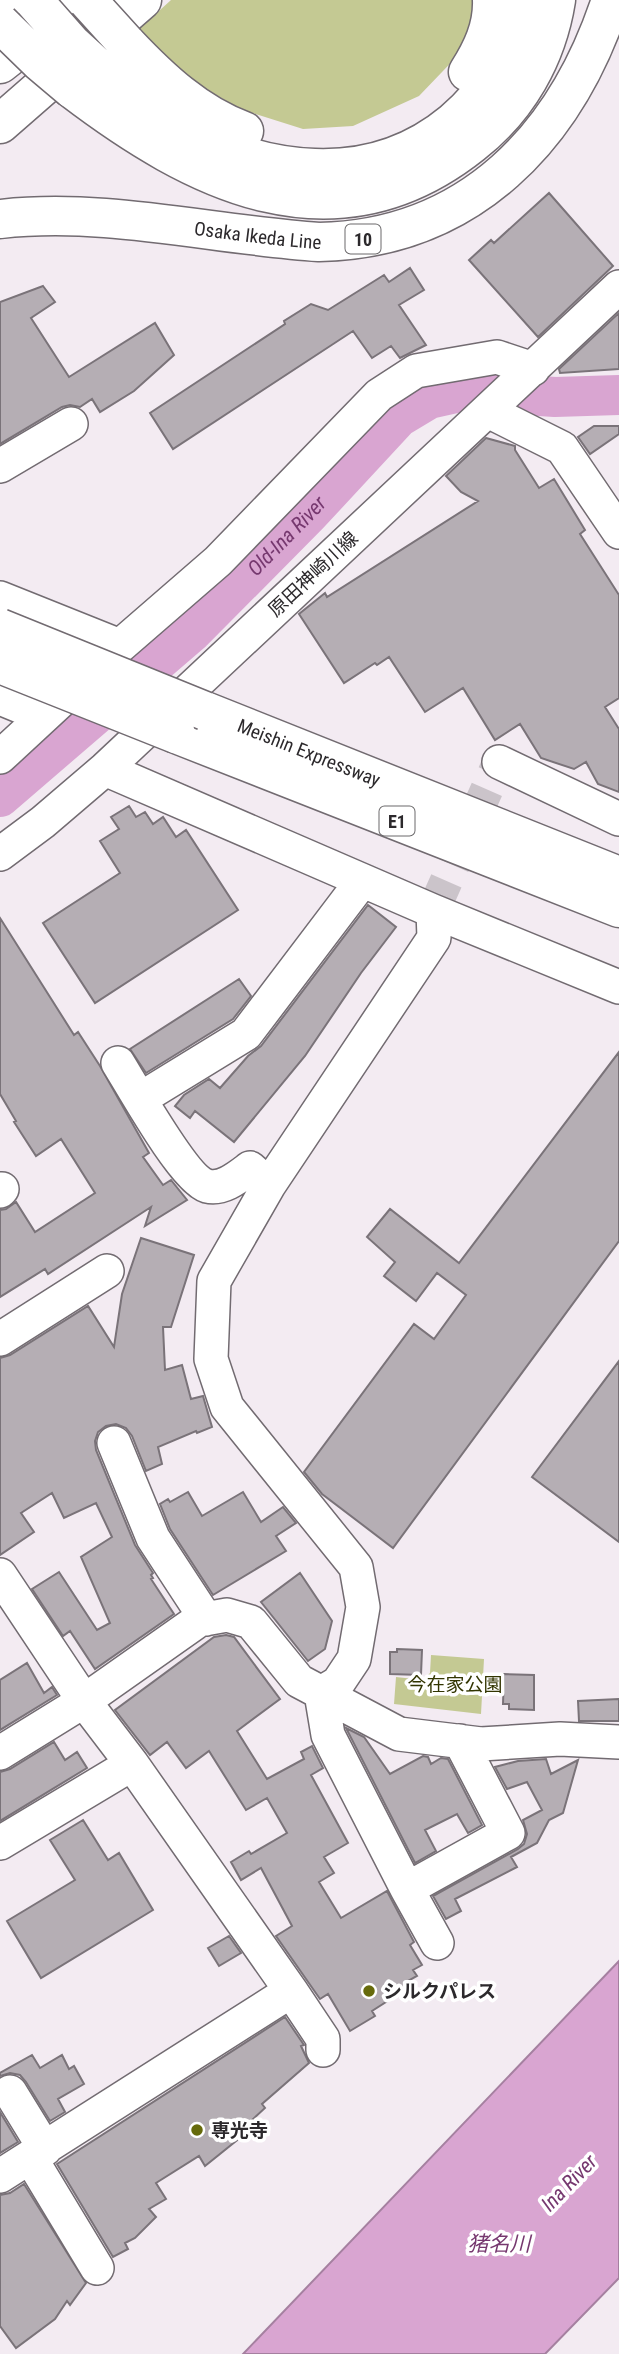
<svg xmlns="http://www.w3.org/2000/svg" width="619" height="2354" font-family="'Roboto Condensed','Noto Sans JP',sans-serif">
<rect width="100%" height="100%" fill="#f3ebf2"/>
<path fill="#c4c993" d="M171,0H476L465,48L419,96L353,126L303,129L240,109L184,76L136,32Z
M431,1655L484,1659L481,1714L394,1704L396,1677L423,1680L430,1673Z"/>
<path fill="#d9a5d1" stroke="#a580a0" stroke-width="2" d="M619,1961V2278L545,2354H243Z"/>
<g fill="none" stroke-linecap="round" stroke-linejoin="round">
<path stroke="#d9a5d1" stroke-width="40" id="s1" d="M0,797L193,631L309,514L399,417L429,399L465,391L555,397L619,395"/>
</g>
<path fill="#b5aeb4" stroke="#7a7379" stroke-width="2" d="M549,193L613,266L538,337L469,260L491,240L494,243Z
M410,268L424,290L399,305L426,345L400,358L391,346L372,358L353,331L173,449L150,413L285,324L284,321L311,304L328,310L384,275L389,282Z
M43,286L55,302L31,318L69,377L155,323L174,355L134,391L100,412L92,399L80,407L70,405L62,407L0,444V302Z
M619,313V369L560,373L559,369Z
M594,426H619V434L590,454L578,437Z
M486,438L515,446V450L539,488L554,479L585,530L580,534L619,595V698L605,707L619,729V792L598,784L586,762L574,769L541,758L520,724L495,740L463,688L425,712L389,657L377,665L375,663L344,683L299,614L325,593L327,597L478,501L461,492L446,476Z
M129,806L136,817L145,812L153,824L163,817L176,837L186,830L238,910L95,1003L43,923L120,873L100,841L119,829L111,817Z
M368,905L396,927L361,973L305,1056L234,1142L195,1111L190,1118L175,1106L184,1095L209,1079L220,1088L248,1056L261,1046Z
M0,918L74,1035L78,1032L100,1066L149,1153L143,1157L163,1185L171,1180L187,1200L145,1226L151,1207L48,1274L45,1269L0,1297V1210L6,1209L16,1202L35,1232L95,1193L61,1139L36,1156L14,1122L16,1121L0,1094Z
M239,979L251,996L233,1019L146,1073L130,1049Z
M619,1052V1241L393,1548L322,1494L304,1472L414,1324L434,1339L466,1295L437,1273L416,1301L384,1276L395,1262L367,1237L390,1209L459,1263Z
M141,1238L194,1255L171,1327H163L165,1370L182,1365L191,1399L203,1396L212,1427L197,1433L196,1431L158,1447L162,1464L146,1471L132,1436L126,1428L116,1424L106,1426L98,1432L95,1441L96,1450L135,1545L153,1573L151,1575L153,1578L151,1579L174,1614L95,1669L70,1631L63,1636L32,1589L59,1572L97,1630L110,1623L81,1557L112,1537L96,1503L64,1518L52,1493L21,1513L34,1532L0,1555V1358L10,1355L88,1306L114,1347L122,1294Z
M619,1361V1542L532,1477Z
M188,1492L202,1516L243,1492L261,1522L283,1507L296,1523L276,1536L286,1551L213,1595L170,1529L160,1504L168,1499L170,1502Z
M300,1573L332,1621L325,1649L308,1661L261,1602Z
M226,1635L234,1637L280,1699L237,1731L267,1779L304,1759L301,1752L312,1746L323,1768L311,1775L348,1843L324,1857L334,1873L319,1882L341,1918L387,1891L414,1942L410,1945L422,1965L413,1970L417,1976L406,1982L408,1985L388,1997L389,2000L372,2011L375,2016L350,2031L328,1994L320,1999L276,1936L292,1926L261,1868L241,1880L231,1862L249,1851L251,1854L287,1833L267,1798L246,1810L209,1751L186,1768L167,1742L150,1755L115,1710L214,1637Z
M397,1649L422,1650L421,1675L390,1674V1652H397Z
M27,1663L44,1693L52,1687L57,1695L0,1730V1680Z
M504,1674L534,1675V1710L509,1709V1704H503Z
M619,1699V1721H579L578,1701Z
M346,1728L364,1737L390,1774L423,1756L428,1757L431,1764L441,1758L448,1759L482,1825L468,1833L457,1814L425,1830L436,1851L415,1863Z
M54,1742L65,1760L77,1752L87,1768L0,1821V1772L10,1769Z
M546,1759L551,1774L578,1760L563,1813L549,1820L537,1843L511,1857L517,1867L455,1899L461,1911L446,1919L433,1896L518,1849L524,1844L527,1834L523,1820L542,1810L527,1782L507,1789L495,1767L518,1761Z
M83,1820L108,1860L119,1853L153,1910L41,1978L7,1921L75,1880L50,1840Z
M229,1936L241,1953L219,1966L208,1948Z
M285,2017L304,2045L301,2046L309,2063L262,2104L265,2108L238,2133L241,2137L205,2166L199,2156L156,2183L166,2199L149,2209L156,2217L135,2238L125,2243L128,2249L113,2257L57,2164Z
M32,2055L40,2068L62,2055L69,2069L74,2066L84,2084L58,2099L65,2112L50,2121L26,2082L20,2075L10,2073L0,2076V2073Z
M0,2112L18,2142L0,2153Z
M24,2184L86,2283L70,2305L67,2301L55,2319L16,2348L0,2326V2195L10,2193Z"/>
<g fill="none" stroke-linecap="round" stroke-linejoin="round">
<path stroke="#cbc4ca" stroke-width="33" stroke-dasharray="33 17" stroke-linecap="butt" d="M433,911L499,762"/>
<defs>
<path id="minor" d="M488,411L562,448L619,532
M0,466L71,424
M0,598L120,646
M0,698L44,716
M0,757L120,646L218,561L379,395L416,371L497,357L533,369
M499,762L619,819
M105,769L433,911L619,987
M0,854L43,822L105,769L619,287
M433,911L434,938L269,1185L214,1281L211,1359L227,1407L356,1567L363,1607L354,1659L338,1683L321,1693L328,1735L407,1889L508,1833L460,1741
M118,1063C133,1087 184,1179 207,1186C223,1190 238,1177 250,1168L269,1185
M140,1099L246,1034L362,881
M0,1191L2,1189
M0,1339L107,1271
M114,1443L153,1538L206,1619
M0,1575L84,1701L132,1764L291,1991L323,2039V2050
M0,1753L84,1701L199,1620L227,1615L251,1622L299,1681L399,1734L481,1744L560,1739L619,1742
M0,1843L132,1764
M407,1889L437,1943
M10,2092L45,2149
M30,2157L97,2268
M0,2176L291,1991"/>
<g id="major">
<path id="s2" d="M0,219C107,207 213,235 319,242C470,239 566,137 611,0"/>
</g>
<g id="highway">
<path d="M0,6L7,0"/>
<path d="M126,43C160,79 197,114 244,131"/>
<path d="M0,64L81,0"/>
<path d="M96,66C120,87 145,107 173,124C260,175 370,191 453,122C490,91 516,48 523,0"/>
<path d="M468,72C482,50 493,27 492,0"/>
<path d="M72,89C194,182 334,254 472,144C518,108 547,57 556,0"/>
<path d="M0,124L142,0"/>
<path id="s3" d="M205,711L619,876"/>
<path d="M176,734L619,908"/>
</g>
</defs>
<use href="#minor" stroke="#726b71" stroke-width="36"/>
<use href="#major" stroke="#726b71" stroke-width="41"/>
<use href="#highway" stroke="#726b71" stroke-width="41"/>
<use href="#minor" stroke="#fff" stroke-width="33"/>
<use href="#major" stroke="#fff" stroke-width="38"/>
<use href="#highway" stroke="#fff" stroke-width="38"/>
<defs>
<path id="highway-bridge" d="M33,0L72,44L96,66
M87,0L126,43
M0,23L40,62L72,89
M0,628L205,711
M0,664L176,734"/>
</defs>
<use href="#highway-bridge" stroke="#726b71" stroke-width="41" stroke-linecap="butt"/>
<use href="#highway-bridge" stroke="#fff" stroke-width="38"/>
</g>
<g fill="#666a0b" stroke="#fff" stroke-width="2.5">
<circle cx="369" cy="1991" r="7"/>
<circle cx="197" cy="2130" r="7"/>
</g>
<g text-anchor="middle" dominant-baseline="central" stroke-width="7" stroke-linejoin="round" paint-order="stroke">
<g fill="#fff" stroke="#6b696b" stroke-width="2">
<rect x="345.5" y="224.5" width="35" height="29" rx="5"/>
<rect x="379.5" y="806.5" width="35" height="29" rx="5"/>
</g>
<g font-size="18" font-weight="bold" fill="#2c292c">
<text x="363" y="239">10</text>
<text x="397" y="821">E1</text>
</g>
<g font-size="19" fill="#2c292c" stroke="#fff">
<text stroke="none"><textPath href="#s2" startOffset="259">Osaka Ikeda Line</textPath></text>
<text transform="translate(313 574) rotate(-43)">原田神崎川線</text>
<text stroke="none"><textPath href="#s3" startOffset="112">Meishin Expressway</textPath></text>
</g>
<g font-size="19" fill="#323501" stroke="#fff">
<text x="455" y="1684">今在家公園</text>
</g>
<g font-size="19" font-weight="bold" fill="#2c292c" stroke="#fff" text-anchor="start">
<text x="383" y="1991">シルクパレス</text>
<text x="211" y="2130">専光寺</text>
</g>
<g font-size="21" font-style="italic" fill="#76386f" stroke="#fff">
<text stroke="none"><textPath href="#s1" startOffset="388">Old-Ina River</textPath></text>
<text transform="translate(569 2183) rotate(-46)">Ina River</text>
<text x="499" y="2244">猪名川</text>
</g>
</g>
</svg>
